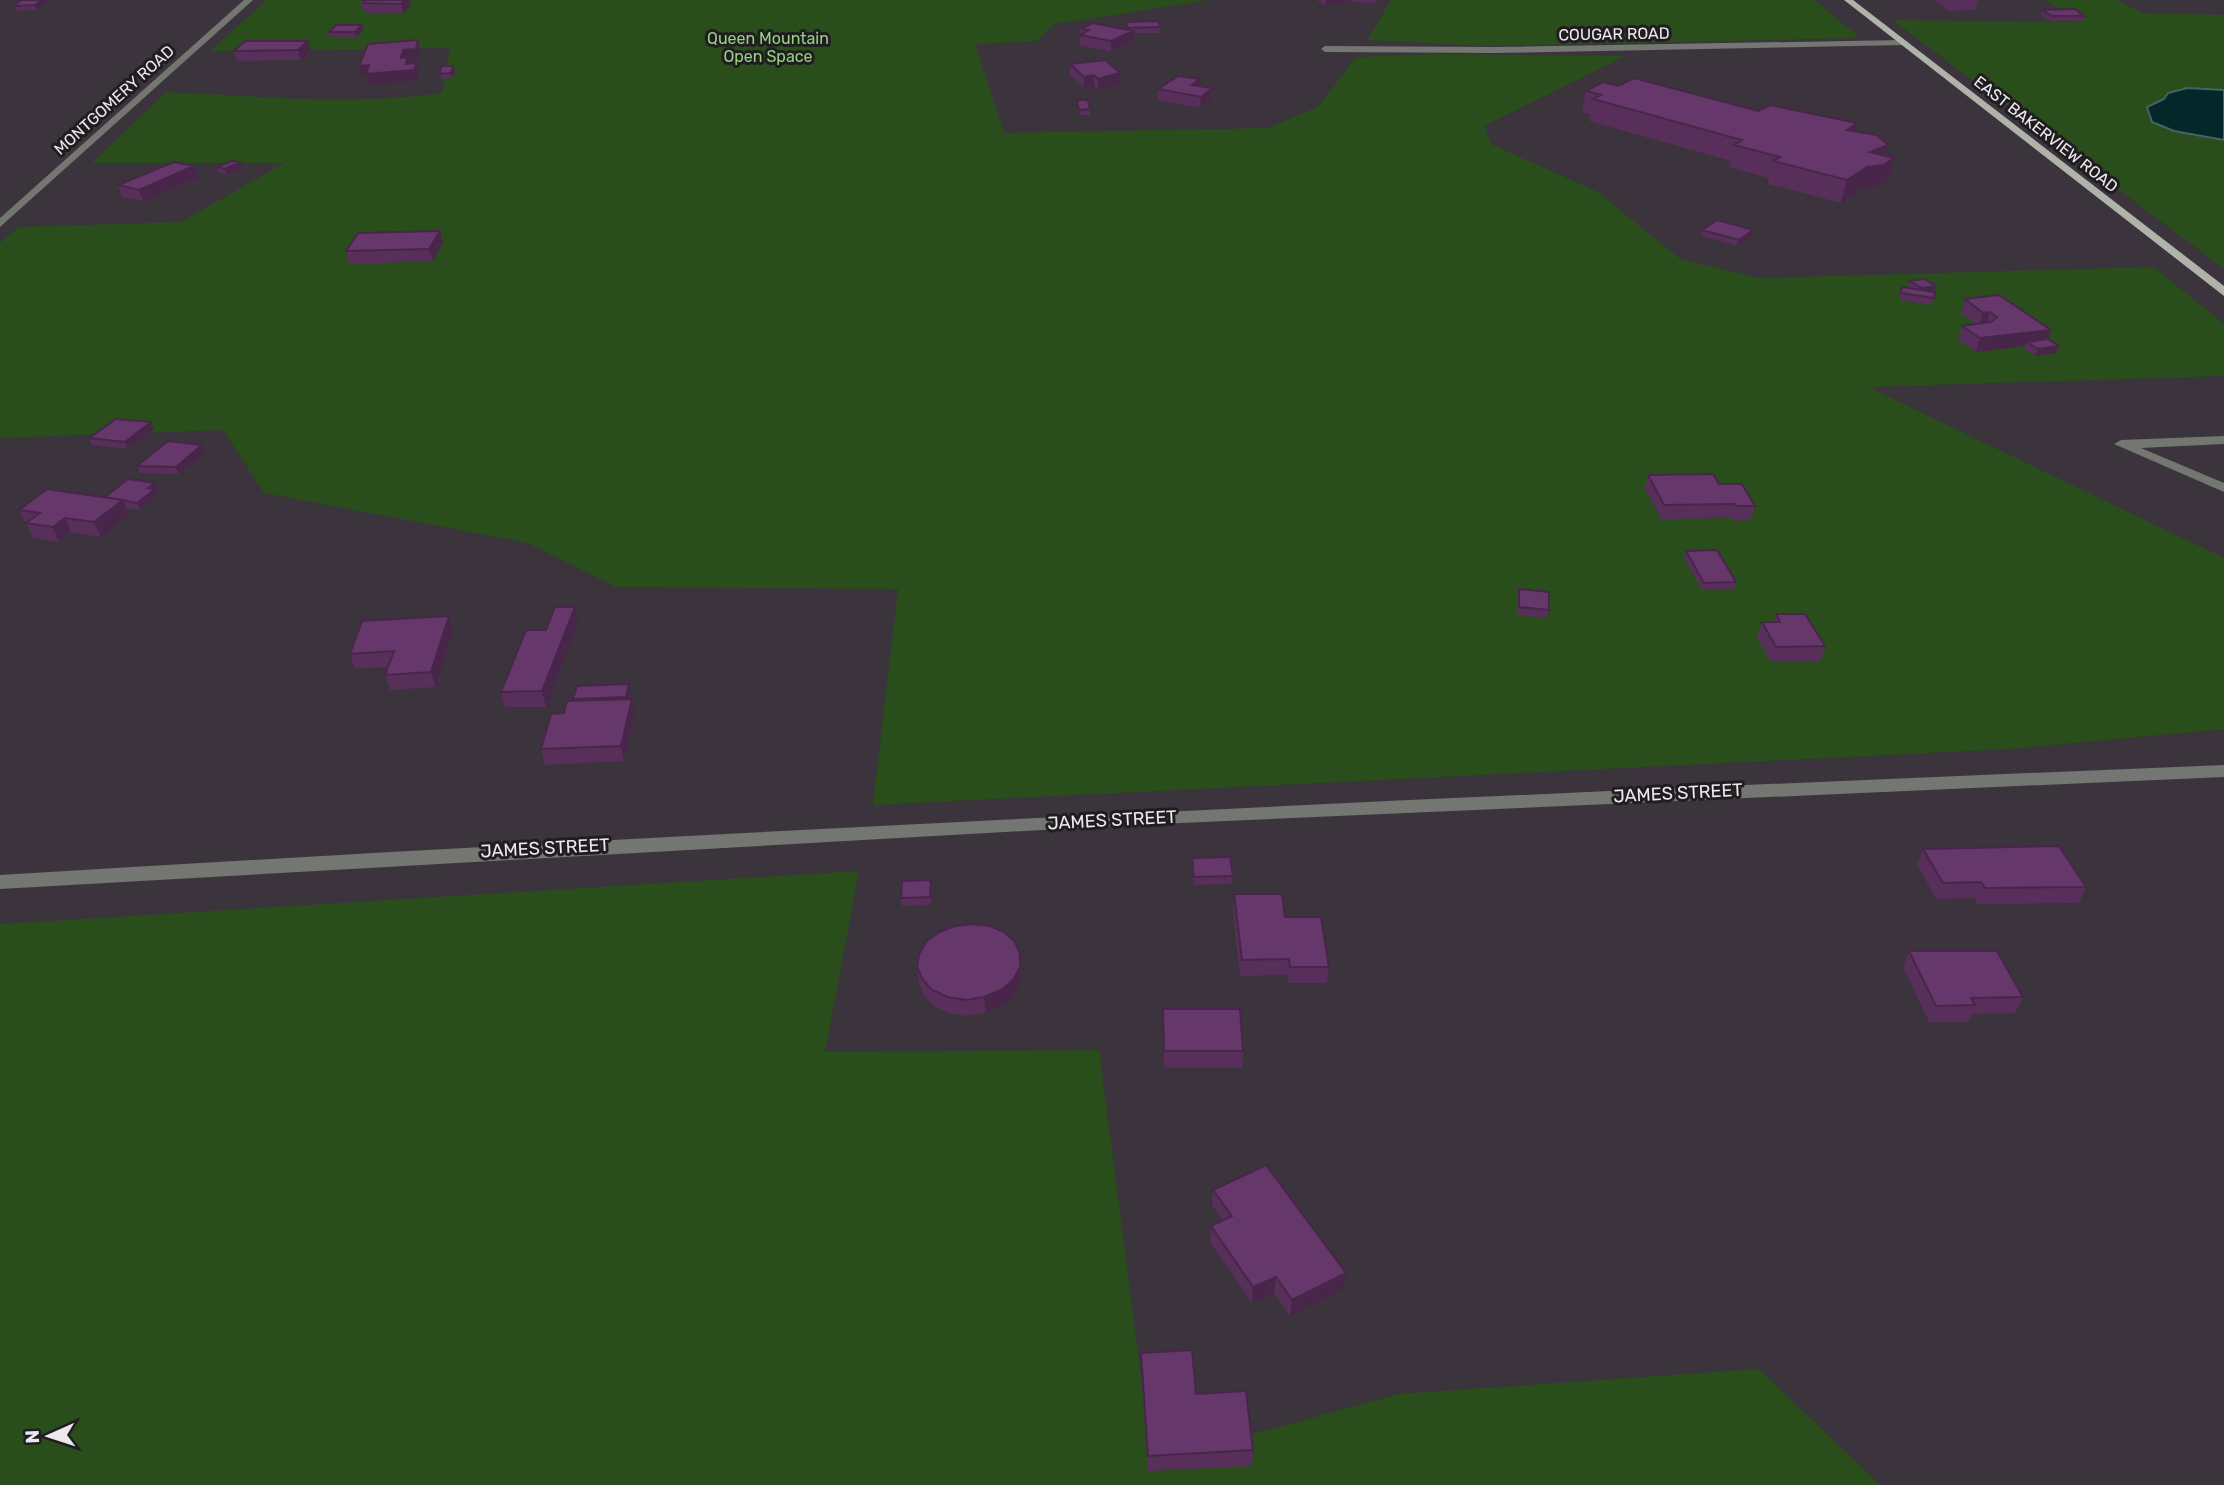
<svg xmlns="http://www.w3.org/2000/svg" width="2224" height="1485" font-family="Rubik,sans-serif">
<rect width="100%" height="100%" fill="#3b343c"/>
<path fill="#2a4d1c" d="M267,0H1209L1055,24L1037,41L975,44L1004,133L1269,128L1319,106L1356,57L1439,54L1625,56L1484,126L1491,144L1598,192L1680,259L1760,278L2154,267L2224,324V376L1868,387L2224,558V729L2009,749L873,805L898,589L616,587L528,543L264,493L223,430L0,438V243L18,227L181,222L284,163H92L166,92C258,96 350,106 442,93L450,48L210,51Z
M1391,0H1815L1860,38L1484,46L1367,40Z
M2047,0H2118L2142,13L2224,15V90L2187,88L2168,93L2174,131L2224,140V269L1892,20L2074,22Z
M859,871L825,1052L1099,1050L1152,1462L1399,1394L1759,1369L1880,1485H0V924Z"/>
<path fill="#04282a" stroke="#4a6265" stroke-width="2" d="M2187,88L2224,90V140L2174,131L2152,122L2147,107L2164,99L2168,93Z"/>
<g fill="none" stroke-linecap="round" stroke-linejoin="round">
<path fill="#737671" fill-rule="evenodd" d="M244,0H253L0,227V218Z
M1903,40L1907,43L1906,45L1495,53L1325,52L1321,49L1325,46L1495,47Z
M2224,436V444L2141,448L2224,483V492L2114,444L2121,440Z
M2224,765V777L1112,826L0,889V875C741,830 1482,795 2224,765Z"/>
<path fill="#afb3aa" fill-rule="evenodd" d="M1844,0H1853L2224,286V296Z"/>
</g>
<path fill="#582f5b" d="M49,0L37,10L16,11L14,6Z
M361,0L411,4L403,14L366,13V10H363Z
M1316,0H1377L1376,3L1351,2L1326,5Z
M1935,0H1978L1975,10L1949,11Z
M2042,10L2084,16L2082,21H2050L2041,15Z
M1126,22L1160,27V33H1133V41L1111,52L1080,45V29H1127Z
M363,30L356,37H330L329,32Z
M245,41L310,51L301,60L237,61L234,51Z
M1070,64L1120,73V83L1098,90L1094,86L1084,87L1070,75Z
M453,66L455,71L452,78L441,79L440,74Z
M1200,79L1199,86L1212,88L1211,99L1200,108L1158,100V89Z
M1618,86L1758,111L1855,131L1888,145L1885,155L1894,158L1888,180L1877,187L1861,189L1841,203L1768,184L1769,178L1729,167L1731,161L1589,121L1590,114L1582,112L1586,91Z
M1077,100L1090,109V115H1079Z
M240,162L241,168L227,175L219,173L217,167Z
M194,166L198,178L143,201L122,197L118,185Z
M1702,230L1751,236L1737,246L1701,236Z
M443,243L433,261L349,264L346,251Z
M1910,281L1934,292L1932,305L1899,300L1902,287L1910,288L1908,287Z
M1965,299L2048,339L2056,353L2035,356L2024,349L2025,346L1976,352L1958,339L1962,326L1976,324L1961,312Z
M151,422L154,429L128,449L92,445L89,438Z
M205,452L179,474L140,473L137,466Z
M1648,475L1719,484L1755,506L1751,520L1733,521L1731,518L1661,519L1645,489Z
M155,483L158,490L156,492L157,496L140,510L127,508L129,514L101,537L71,532L59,542L33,538L19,510L105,497Z
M1686,551L1736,582L1734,589L1702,590L1684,558Z
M1519,589L1549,610L1547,618L1517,615Z
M1776,614L1825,646L1820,661L1771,662L1757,637L1762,622H1774Z
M449,616L453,631L436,687L390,690L385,675L388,667L355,669L350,654Z
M578,622L546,707H505L501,692L546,630Z
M630,691L629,699L635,714L624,761L545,765L541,749L573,701V699Z
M1923,849L2086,887L2079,903L1978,904L1974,898L1936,899L1917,864Z
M1192,858L1233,876L1232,884L1194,885L1192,866Z
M931,880V905L902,906L901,898Z
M1234,894L1285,917L1329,967L1327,983H1288L1287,975L1240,976L1233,910Z
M1909,951L2023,997L2015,1013L1971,1014L1968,1022H1929L1903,967Z
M917,967L1021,970V983L1013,996L1002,1006L986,1013L967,1016L949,1013L934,1006L924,996L919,983Z
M1163,1009L1243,1051L1242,1068H1164Z
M1213,1190L1344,1289L1290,1316L1274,1293L1252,1303L1210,1242L1211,1226L1223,1220L1212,1206Z
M1141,1353L1196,1394L1253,1450L1252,1466L1148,1471L1141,1369Z"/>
<path fill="#47264a" d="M42,0H49L37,10L35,5Z
M404,0H410L411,4L403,14L401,4Z
M1326,0H1351V2L1326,5Z
M362,25L363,30L356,37L355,32Z
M1133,31V41L1111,52V41Z
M418,40L420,51L418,59L408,60L410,68L416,63L418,74L417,80L369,85L367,76H362L359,66L403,50Z
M308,41L310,51L301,60L298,50Z
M453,66L455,71L452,78L451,73Z
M1120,73V83L1098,90V79Z
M1094,75V86L1084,87V77Z
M1200,79L1199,90L1191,96L1192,85Z
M1212,88L1211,99L1200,108L1201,97Z
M1857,123L1851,145L1847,130Z
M1888,145L1882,165L1894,158L1888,180L1877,187L1861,189L1841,203L1847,180L1870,152Z
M240,162L241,168L227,175L225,169Z
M194,166L198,178L143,201L139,190Z
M1753,230L1751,236L1737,246L1739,240Z
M440,231L443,243L433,261L429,249Z
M1936,286L1934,293L1920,295L1922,288Z
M1990,312L1986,325L1978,326L1983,313Z
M2051,330L2047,343L2027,342L2025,346L1976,352L1980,338Z
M2059,346L2056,353L2035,356L2038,349Z
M151,422L154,429L128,449L125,442Z
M202,445L205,452L179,474L176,467Z
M155,483L158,490L156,492L157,496L140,510L137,503L148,488Z
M123,500L129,514L101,537L94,522Z
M65,518L71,532L59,542L53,527Z
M575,607L578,622L546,707L542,691Z
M449,616L453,631L436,687L431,672Z
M629,684L630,691L627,705L626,697Z
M632,699L635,714L624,761L621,746Z
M1020,954L1021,983L1013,996L1002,1006L986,1013L984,997Z
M1346,1273L1344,1289L1290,1316L1292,1300Z
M1276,1277L1274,1293L1252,1303L1253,1287Z"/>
<path fill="#66376a" stroke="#47264a" stroke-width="2" d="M21,0H42L35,5L14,6Z
M361,0H404L401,4L364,3L366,0Z
M2075,9L2084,16H2052L2042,10Z
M1158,21L1160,27L1128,28L1126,22Z
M1093,23L1133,31L1111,41L1080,35L1089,30L1080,29Z
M336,25H362L355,32H329Z
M418,40L416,49L403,50L401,58L407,57L406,64L416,63L414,70L366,74L369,65L359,66L368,44Z
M245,41H308L298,50L234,51Z
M1106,60L1120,73L1098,79L1094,75L1084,77L1070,64Z
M441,66H453L451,73L440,74Z
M1178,76L1200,79L1192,85L1212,88L1201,97L1158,89Z
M1634,78L1758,111L1770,105L1857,123L1847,130L1877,135L1888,145L1870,152L1894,158L1883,165L1867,167L1847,180L1773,161L1780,157L1734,145L1742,140L1593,99L1601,95L1586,91L1603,82L1618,86Z
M1077,100H1088L1090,109L1079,110Z
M232,161L240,162L225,169L217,167Z
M174,162L194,166L139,190L118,185Z
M1717,220L1753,230L1739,240L1702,230Z
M440,231L429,249L346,251L358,233Z
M1924,279L1936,286L1922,288L1910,281Z
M1902,287L1935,292L1934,298L1901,293Z
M1999,295L2051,330L1980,338L1962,326L1991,322L1997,317L1990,312L1983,313L1965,299Z
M2048,339L2059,346L2038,349L2027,342Z
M116,419L151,422L125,442L89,438Z
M168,441L202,445L176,467L137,466Z
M1713,474L1719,484H1742L1755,506H1736L1735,504L1664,505L1648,475Z
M128,479L155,483L148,488L155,489L137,503L105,497Z
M47,489L123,500L94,522L65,518L53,527L26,523L40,513L19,510Z
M1717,550L1736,582L1704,583L1686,551Z
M1519,589L1549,592V610L1519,607Z
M555,607H575L542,691L501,692L526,630H546Z
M1776,614H1805L1825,646L1776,647L1762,622H1780Z
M449,616L431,672L385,675L394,651L350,654L362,621Z
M629,684L626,697L573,699L577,686Z
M632,699L621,746L541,749L551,714L564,713L567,701Z
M2059,846L2086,887L1985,888L1981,882L1943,883L1923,849Z
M1230,857L1233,876L1194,877L1192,858Z
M931,880L930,897L901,898L902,881Z
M1234,894H1282L1285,917H1321L1329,967H1290L1289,959L1242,960Z
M973,924L990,926L1004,932L1015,942L1020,954V967L1013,980L1001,990L984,997L966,1000L948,997L932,990L923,980L917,967L919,954L926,942L939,932L955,926Z
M1909,951H1997L2023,997L1971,998L1975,1005L1936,1006Z
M1163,1009H1240L1243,1051H1164Z
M1266,1165L1346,1273L1292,1300L1276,1277L1253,1287L1211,1226L1232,1216L1213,1190Z
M1192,1350L1196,1394L1246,1391L1253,1450L1148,1456L1141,1353Z"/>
<g text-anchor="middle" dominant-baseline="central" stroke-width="6" stroke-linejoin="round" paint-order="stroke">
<g font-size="16" fill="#ede8ee" stroke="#201d20">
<text transform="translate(1614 34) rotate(-1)">COUGAR ROAD</text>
<text transform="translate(114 100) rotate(-42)">MONTGOMERY ROAD</text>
<text transform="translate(2046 134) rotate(38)">EAST BAKERVIEW ROAD</text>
</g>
<g font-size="16" fill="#94d37f" stroke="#201d20">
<text x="768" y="38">Queen Mountain<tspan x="768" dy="18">Open Space</tspan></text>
</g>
<g font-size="18" fill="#ede8ee" stroke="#201d20">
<text transform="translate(1678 793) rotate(-3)">JAMES STREET</text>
<text transform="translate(1112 820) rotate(-3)">JAMES STREET</text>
<text transform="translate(545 848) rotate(-3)">JAMES STREET</text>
</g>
</g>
<g transform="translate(49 1436) rotate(267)" stroke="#201d20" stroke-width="5" paint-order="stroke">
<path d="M0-5L12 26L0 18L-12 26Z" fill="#ede8ee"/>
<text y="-10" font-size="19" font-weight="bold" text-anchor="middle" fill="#ede8ee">N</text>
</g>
</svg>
